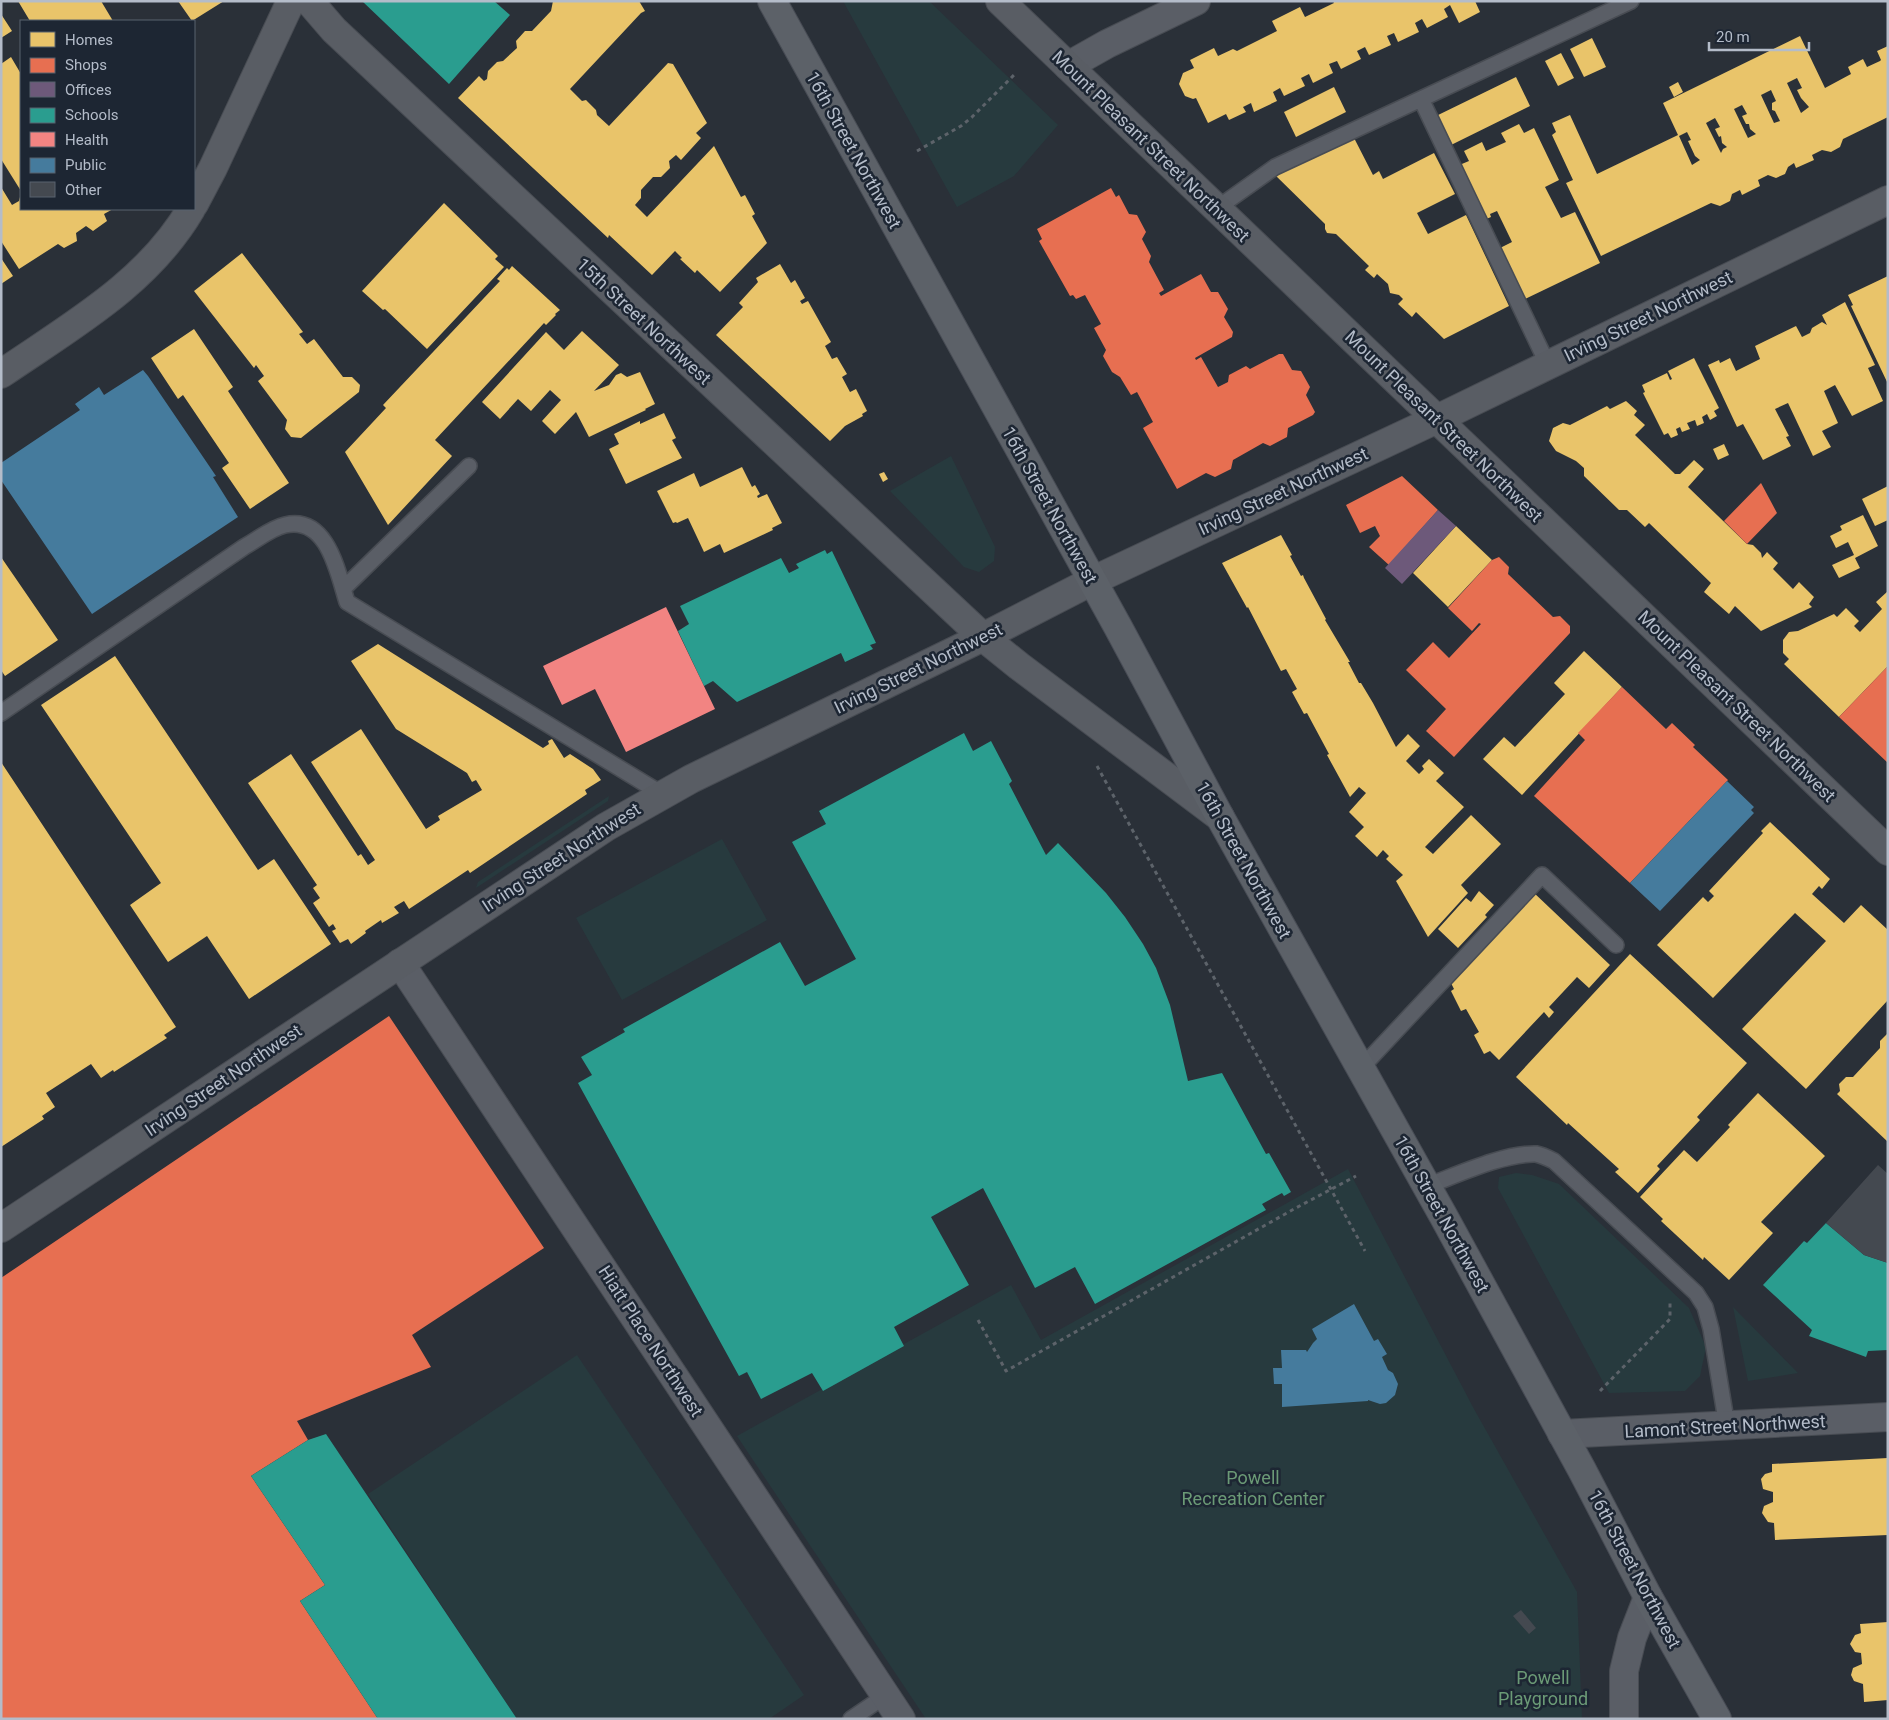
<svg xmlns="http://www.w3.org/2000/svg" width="1889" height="1720" font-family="Roboto,sans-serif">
<rect width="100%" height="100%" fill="#2a3038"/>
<path fill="#273a3e" d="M843,1H929L1058,125L1014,176L957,207Z
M951,456L995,547L994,561L979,572L964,567L890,491Z
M609,796L608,801L476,888L478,882Z
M722,839L767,920L622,1000L576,918Z
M1348,1169L1474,1409L1577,1592L1582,1719H926L737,1436L1011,1285L1041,1340Z
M1516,1173L1532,1175L1559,1184L1689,1308L1706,1347L1700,1376L1685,1391L1609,1393L1498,1188L1499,1177Z
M1733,1307L1798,1373L1748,1381Z
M577,1355L804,1695L769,1719H517L368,1494Z"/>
<path fill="#e9c46a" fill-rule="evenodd" d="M18,1H101L113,21H30Z
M178,1H224L192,21Z
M553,1H639L645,11L641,13L570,89L582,101L586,100L596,110L597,115L609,126L668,63L673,64L707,123L696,133L701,138L681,160L676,155L669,161L670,168L661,177H653L641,190V198L635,205L647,217L714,146L741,197L745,195L755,214L752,216L767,243L720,292L697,270L695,273L680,259L682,258L675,251L652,275L609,235L608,238L458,98L479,76L484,81L487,79L488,71L497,62L503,61L517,48L516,41L525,31H532L551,11Z
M1333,1H1475L1480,12L1459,23L1450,5L1444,9L1448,17L1427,28L1422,19L1415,23L1419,32L1398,42L1394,33L1387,36L1391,45L1369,55L1365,47L1357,51L1361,59L1341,69L1337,61L1329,64L1333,73L1313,83L1309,74L1301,78L1305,86L1284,96L1280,88L1273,92L1277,101L1254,112L1251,103L1243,107L1246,112L1229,120L1226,114L1208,123L1196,98L1193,99L1185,96L1179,84L1183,73L1194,68L1190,60L1214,48L1218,56L1233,49L1237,51L1277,31L1272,21L1300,7L1305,17L1334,3Z
M1,14L12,31L1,38Z
M1800,36L1825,88L1851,74L1848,67L1863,59L1867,67L1880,61L1881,60L1877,51L1888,46V117L1843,139L1840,147L1831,152L1822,150L1812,155L1814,160L1796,168L1794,163L1788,167L1785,174L1776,178L1768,175L1758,180L1760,186L1742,195L1740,190L1732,194L1730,201L1720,206L1711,203L1601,256L1566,183L1573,180L1552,135L1556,132L1552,123L1570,115L1597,174L1678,135L1663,103ZM1797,78L1802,88L1797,90L1801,98L1809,107L1801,113L1787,83ZM1771,90L1776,101L1772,103V110L1775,111L1780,121L1774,123L1761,95ZM1742,105L1747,114L1742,116L1746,124H1749L1750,129L1756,134L1748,138L1734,109ZM1715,118L1720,127L1715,129L1719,137L1721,136L1722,143L1727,147L1723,149L1721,153L1706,123ZM1687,132L1691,140L1688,141L1695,156L1700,160L1692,165L1679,136Z
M1592,38L1606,67L1584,77L1570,49Z
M1561,53L1574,78L1558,86L1545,61Z
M11,57L21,74V191L1,159V64Z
M1516,77L1530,106L1449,146L1434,117Z
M1678,82L1683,92L1674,97L1669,87Z
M1334,87L1346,112L1296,137L1284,112Z
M1519,124L1524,133L1534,128L1559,180L1545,187L1561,218L1575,212L1600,263L1523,300L1498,249L1512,242L1497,211L1490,214L1491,217L1484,220L1457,166L1469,161L1464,151L1482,142L1486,151L1506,142L1501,133Z
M1352,134L1373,175L1379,171L1383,179L1434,153L1455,194L1417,213L1428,234L1466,215L1509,306L1444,339L1416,312L1412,317L1398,304L1403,299L1399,295L1390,293L1388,284L1377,274L1374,278L1365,270L1369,266L1336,234L1327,233L1325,229V224L1273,173Z
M1,187L12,205L19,201L21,193V209H113L104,214L107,221L93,231L86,226L76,233L77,241L64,248L58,244L19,269L1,241Z
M444,203L498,256L495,259L504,267L427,349L385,309L383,310L362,291Z
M242,253L303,332L299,334L307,344L314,339L343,377H352L360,385L359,392L301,438L291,437L285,429L287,420L258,381L264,376L256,365L254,368L194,291Z
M1,258L13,276L1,284Z
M780,264L791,283L795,280L805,298L800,301L802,304L808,301L831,342L825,346L832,359L837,357L847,374L842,377L850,392L856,389L867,411L862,414L863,416L845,426L830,441L716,335L743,307L739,303L758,282L756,278Z
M512,266L560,310L555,314L556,315L546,325L544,323L435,440L452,456L388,525L345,452L386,408L383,405L500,281L497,279L507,268L509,270Z
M1888,276V384L1851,306L1853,305L1848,295Z
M1845,302L1875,365L1868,368L1883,401L1852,416L1835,385L1824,391L1838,423L1822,431L1831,447L1813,456L1788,403L1775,409L1789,436L1786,437L1791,446L1763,460L1743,424L1737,427L1708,365L1719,360L1720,363L1730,358L1736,371L1760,359L1755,346L1796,326L1802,337L1810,333L1812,328L1822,322L1827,325L1822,315Z
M194,329L233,387L228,391L289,483L250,509L222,468L229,463L183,395L178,399L151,358Z
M582,331L619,365L594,391L609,385L616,375L621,373L627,377L640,372L655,404L645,409L646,410L589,437L576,412L555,434L542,421L561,400L550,390L531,411L518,399L500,419L482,402L546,332L564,350Z
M1694,358L1719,408L1714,411L1717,416L1710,420L1707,414L1702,417L1704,423L1697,426L1695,420L1687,423L1690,429L1682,432L1680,427L1676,429L1678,435L1671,438L1668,433L1664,435L1643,393L1645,392L1642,385L1667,373L1670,380L1672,379L1668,371Z
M1626,401L1637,411L1634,415L1645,425L1635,435L1675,474H1680L1694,460L1704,469L1688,487L1747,544L1753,545L1761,553L1762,558L1767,552L1778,563L1773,569L1793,589L1799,582L1814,597L1809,604L1812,607L1761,631L1735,606L1729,614L1704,592L1711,583L1649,523L1645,527L1627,510H1619L1584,476V468L1576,461L1556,451L1549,441L1553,428L1563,423L1570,425L1607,406L1610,409Z
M664,413L676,438L672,440L682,458L626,484L609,449L619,444L614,434L640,421V424Z
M1724,444L1729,455L1718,460L1713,449Z
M742,467L752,487L755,485L760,494L757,496L758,498L767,494L782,523L772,528L773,530L724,553L720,544L704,552L688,518L677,523L676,522L673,523L657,491L694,473L700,487Z
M884,472L888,479L883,482L879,474Z
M1888,486V520L1875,526L1862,499Z
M1863,515L1878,546L1855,558L1860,568L1839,578L1832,565L1854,555L1848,542L1836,548L1830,536L1842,530L1840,526Z
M1456,526L1492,560L1448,607L1413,573Z
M1281,535L1292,555L1290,556L1301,576L1303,575L1304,578L1326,619L1325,620L1350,662H1348L1359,683H1361L1373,703L1396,747L1408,734L1420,746L1406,761L1419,774L1424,769L1422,766L1429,759L1444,773L1436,781L1464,807L1425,847L1433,854L1471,815L1501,844L1461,885L1468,893L1428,937L1396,881L1403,875L1386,859L1389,856L1383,850L1377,857L1355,836L1364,827L1349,812L1366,793L1359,787L1350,797L1327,755L1329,754L1307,713L1304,714L1292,692L1297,689L1286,669L1281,671L1248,607L1247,608L1222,563Z
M1,557L58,640L5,676L1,670Z
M1888,591V666L1839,717L1784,664L1789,659L1783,653V640L1789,632L1798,631L1834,614L1837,617L1846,608L1859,621L1854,626L1860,632L1882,609L1876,602Z
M378,644L543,748L549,744L548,741L552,739L564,758L570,754L593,769L601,780L585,790L587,794L470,873L468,870L409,909L404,901L394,907L399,913L382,923L381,920L365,931L366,933L351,944L348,939L340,943L332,931L336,929L333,924L329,927L313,903L320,898L313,888L317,885L248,783L291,754L358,856L361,854L368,865L375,860L311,762L361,729L426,829L440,820L438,816L482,790L476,780L472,782L467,773L396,729L351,661Z
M1584,651L1622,687L1522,795L1483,759L1504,737L1515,747L1565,694L1554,683Z
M115,656L258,870L274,859L331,944L249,999L207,936L168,962L130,905L161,883L41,705Z
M1,762L176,1027L164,1035L167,1038L114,1072L113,1070L101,1078L91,1064L46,1093L55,1107L42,1116L44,1119L1,1147Z
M1770,822L1830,879L1822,889L1819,886L1812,894L1844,923L1861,905L1888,930V1000L1806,1089L1742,1029L1826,941L1795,913L1713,998L1657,945L1703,897L1708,902L1714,896L1709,891L1763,833L1761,831Z
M1479,891L1494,905L1485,915L1487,917L1458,948L1438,929L1466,898L1471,902Z
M1532,891L1610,965L1589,988L1577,977L1549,1007L1554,1012L1549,1018L1544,1012L1499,1060L1490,1051L1484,1054L1474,1035L1479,1032L1466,1009L1461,1011L1451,991L1454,989L1449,979Z
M1630,954L1747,1063L1697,1117L1700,1120L1657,1166L1660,1169L1638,1193L1615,1172L1619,1169L1568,1123L1567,1125L1516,1077Z
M1888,1033V1142L1837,1094L1840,1091L1839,1084L1846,1077H1853L1880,1048V1041Z
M1758,1093L1825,1156L1761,1222L1773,1233L1729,1280L1704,1257L1703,1260L1661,1221L1663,1219L1640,1197L1684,1150L1697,1162L1730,1127L1728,1125Z
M1888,1458V1535L1775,1540L1774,1523L1768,1522L1762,1513L1764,1506L1773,1502V1492L1763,1489L1761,1479L1765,1474L1772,1472V1464Z
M1888,1622V1700L1864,1702L1863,1684L1854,1681L1851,1675L1853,1668L1862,1664L1861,1653L1855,1652L1850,1644L1855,1635L1861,1633L1860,1624Z"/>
<path fill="#e76f51" d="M1111,188L1116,197L1119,195L1129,214L1137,215L1146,232L1142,239L1151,256L1149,262L1164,290L1159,293L1161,296L1201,274L1211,292H1218L1228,309L1224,317L1233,332L1232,337L1195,358L1196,360L1201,357L1218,387L1228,382L1229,375L1246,366L1250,369L1279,354H1283L1292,370L1301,371L1310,387L1306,395L1315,412L1313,415L1288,428L1287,437L1270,446L1263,443L1233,460L1231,469L1215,477L1206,473L1177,489L1143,428L1153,422L1137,392L1131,395L1120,377L1112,372L1103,356L1106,350L1094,328L1101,324L1085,295L1076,299L1073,295L1070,296L1039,241L1042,239L1037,229Z
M1402,476L1438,510L1389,565L1369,547L1380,536L1375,526L1360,533L1346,505Z
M1761,483L1777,513L1747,544L1724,521Z
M1499,557L1509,567L1508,574L1553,617L1560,616L1570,626V633L1454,757L1426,731L1446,709L1406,670L1433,642L1449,658L1481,624L1479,623L1472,631L1448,608L1492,560Z
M1888,666V763L1839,717Z
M1622,687L1666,729L1672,723L1695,745L1693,747L1728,780L1630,883L1534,796L1585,740L1578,733Z
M389,1016L544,1248L412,1335L431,1367L297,1421L308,1440L251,1476L325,1585L300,1601L378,1719H1V1278Z"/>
<path fill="#6d597a" d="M1438,510L1456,526L1402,584L1385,568Z"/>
<path fill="#2a9d8f" d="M362,1H494L510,15L449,84Z
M825,550L827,554L832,551L876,643L870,645L873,649L845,662L841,653L737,702L713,681L704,686L678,631L689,624L680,606L781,558L789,573L799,568L796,564Z
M964,733L973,751L991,741L1012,781L1009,784L1046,855L1058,843L1106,893L1125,917L1143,944L1156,968L1170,1005L1188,1081L1222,1073L1266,1154L1269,1153L1291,1192L1284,1196L1282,1193L1262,1204L1266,1210L1095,1304L1075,1267L1035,1288L983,1188L931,1217L969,1285L894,1327L904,1346L823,1391L812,1373L761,1399L747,1372L739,1376L578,1083L592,1075L581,1057L625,1032L623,1029L780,942L805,986L856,959L792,842L826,824L819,811Z
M1826,1223L1864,1255L1888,1263V1350L1868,1351L1866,1357L1809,1336L1812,1330L1763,1285L1804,1241L1807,1243Z
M326,1434L517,1719H378L300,1601L325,1585L251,1476L308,1440Z"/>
<path fill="#f28482" d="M666,607L715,709L626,752L595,689L562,705L543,666Z"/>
<path fill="#457b9d" d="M143,370L148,376L216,476L213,477L238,517L92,614L1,480V463L80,410L75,404L99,387L104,395Z
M1727,781L1754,807L1751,810L1754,813L1660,911L1630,883Z
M1354,1304L1374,1341L1378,1339L1387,1354L1382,1357L1388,1370L1393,1373L1398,1384L1395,1395L1386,1403L1380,1404L1368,1400V1401L1282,1407V1384H1274L1273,1368H1282L1281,1350H1306L1307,1352L1313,1343L1317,1339L1312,1329Z"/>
<path fill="#444950" d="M1878,1165L1888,1174V1263L1864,1255L1826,1223Z
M1521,1610L1536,1628L1529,1634L1513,1616Z"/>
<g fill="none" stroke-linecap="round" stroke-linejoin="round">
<defs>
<path id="lane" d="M1421,99L1548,365
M1216,209L1275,167L1631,1
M343,589L469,466
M1,713L244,547C257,540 271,528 285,525C328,515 338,574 347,602L662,794
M1361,1068L1542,875L1616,945
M1427,1186C1457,1175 1504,1153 1536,1154C1542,1155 1548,1158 1554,1161L1696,1293L1705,1307L1711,1329L1727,1426
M851,1719L885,1696"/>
<path id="street" d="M1068,66L1107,44L1196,1
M400,963L901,1719
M1562,1434L1888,1417
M1624,1719V1671L1632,1638L1648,1597"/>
<path id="secondary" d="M309,1L334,30L983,637L1019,666L1220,817
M1000,1L1888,851
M194,204L213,168L291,1
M1,374C71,326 147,284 191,209
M1,1228L606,827L691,779L983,637L1092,581L1437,419L1888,200"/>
<path id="primary" d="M772,1L1118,627L1220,817L1444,1217L1582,1470L1648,1597L1717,1719"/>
</defs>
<use href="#lane" stroke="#484c53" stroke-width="18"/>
<use href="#street" stroke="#484c53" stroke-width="30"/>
<use href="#secondary" stroke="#484c53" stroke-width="30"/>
<use href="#primary" stroke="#484c55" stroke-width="30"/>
<path stroke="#5d636a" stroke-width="3" stroke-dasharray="4 4" stroke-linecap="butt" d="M917,151L961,126L972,117L1014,75
M1097,766L1365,1251
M978,1320L1006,1371L1294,1209L1356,1176
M1600,1391L1670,1319V1303"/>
<use href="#lane" stroke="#5a5e66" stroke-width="15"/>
<use href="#street" stroke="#5a5e66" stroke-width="28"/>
<use href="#secondary" stroke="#595d64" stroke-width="28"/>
<use href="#primary" stroke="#5c6168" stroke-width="28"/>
</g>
<g text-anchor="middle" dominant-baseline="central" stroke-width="5" stroke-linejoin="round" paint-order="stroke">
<g font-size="18" fill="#b4bcc9" stroke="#1d2633">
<text transform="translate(1151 146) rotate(44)">Mount Pleasant Street Northwest</text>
<text transform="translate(854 150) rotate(61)">16th Street Northwest</text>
<text transform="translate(1648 316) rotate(-26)">Irving Street Northwest</text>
<text transform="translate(644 321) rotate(43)">15th Street Northwest</text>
<text transform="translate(1444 426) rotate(44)">Mount Pleasant Street Northwest</text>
<text transform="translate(1283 491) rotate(-25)">Irving Street Northwest</text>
<text transform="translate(1050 505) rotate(61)">16th Street Northwest</text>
<text transform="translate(918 668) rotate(-26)">Irving Street Northwest</text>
<text transform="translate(1737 706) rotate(44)">Mount Pleasant Street Northwest</text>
<text transform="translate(561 857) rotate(-33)">Irving Street Northwest</text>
<text transform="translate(1244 860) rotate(61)">16th Street Northwest</text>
<text transform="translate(223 1080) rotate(-34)">Irving Street Northwest</text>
<text transform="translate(1442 1214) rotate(61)">16th Street Northwest</text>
<text transform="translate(651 1341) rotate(57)">Hiatt Place Northwest</text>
<text transform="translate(1725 1426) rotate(-3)">Lamont Street Northwest</text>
<text transform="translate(1635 1569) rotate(62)">16th Street Northwest</text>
</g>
<g font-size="18" fill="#6b9a76" stroke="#1d2633">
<text x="1253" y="1477">Powell<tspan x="1253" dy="21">Recreation Center</tspan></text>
<text x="1543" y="1677">Powell<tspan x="1543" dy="21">Playground</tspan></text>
</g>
</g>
<rect width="1889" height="1720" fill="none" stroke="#b4bcc9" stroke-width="5"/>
<rect x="20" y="20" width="175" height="190" fill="#1d2633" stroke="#59626f"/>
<rect x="30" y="32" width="25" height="15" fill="#e9c46a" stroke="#59626f"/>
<text x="65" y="45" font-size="15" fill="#b4bcc9">Homes</text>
<rect x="30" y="58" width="25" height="15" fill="#e76f51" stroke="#59626f"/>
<text x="65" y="70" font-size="15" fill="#b4bcc9">Shops</text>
<rect x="30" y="82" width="25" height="15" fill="#6d597a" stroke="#59626f"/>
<text x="65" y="95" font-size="15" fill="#b4bcc9">Offices</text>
<rect x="30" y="108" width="25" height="15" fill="#2a9d8f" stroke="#59626f"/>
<text x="65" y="120" font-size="15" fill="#b4bcc9">Schools</text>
<rect x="30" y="132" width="25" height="15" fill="#f28482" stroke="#59626f"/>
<text x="65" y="145" font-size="15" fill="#b4bcc9">Health</text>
<rect x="30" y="158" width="25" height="15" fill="#457b9d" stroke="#59626f"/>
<text x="65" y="170" font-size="15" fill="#b4bcc9">Public</text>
<rect x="30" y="182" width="25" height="15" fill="#444950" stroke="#59626f"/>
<text x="65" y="195" font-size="15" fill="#b4bcc9">Other</text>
<path d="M1709 42v8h100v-8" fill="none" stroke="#b4bcc9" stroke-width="2.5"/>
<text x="1716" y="42" font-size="15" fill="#b4bcc9" stroke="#1d2633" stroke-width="4" paint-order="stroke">20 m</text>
</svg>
